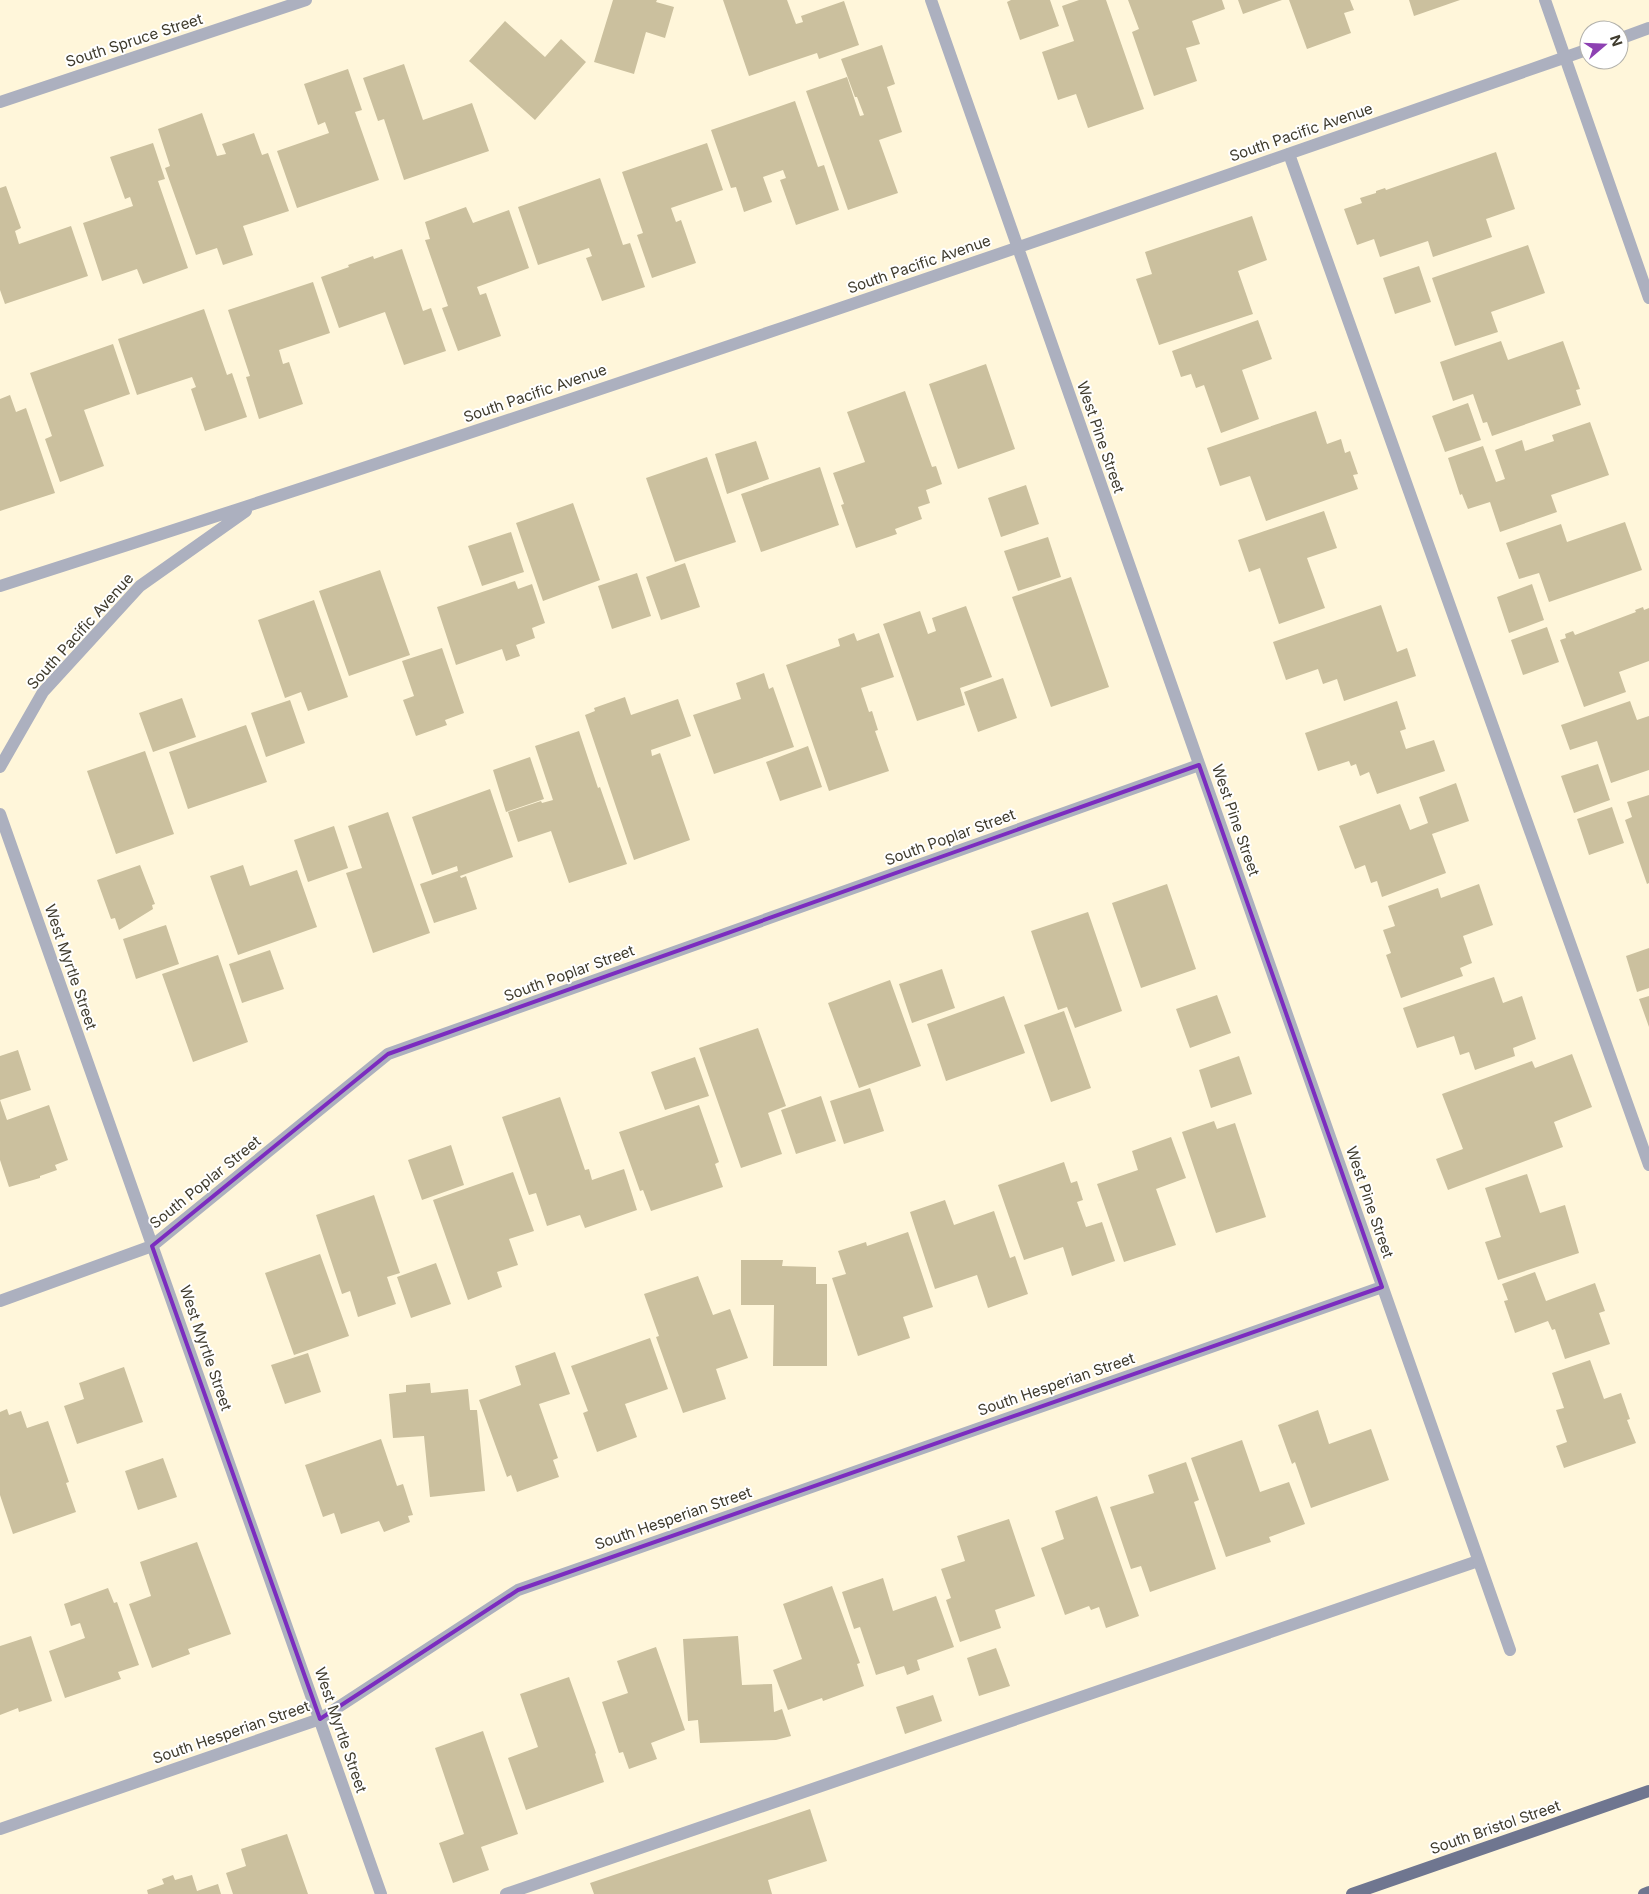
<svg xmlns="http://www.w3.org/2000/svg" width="1649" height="1894" font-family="Inter,sans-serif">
<rect width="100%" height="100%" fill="#fff6da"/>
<path fill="#cbc09e" d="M613,0H657L656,2L674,7L665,38L646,32L634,74L594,62Z
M723,0H787L796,24L803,22L801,16L844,1L859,45L819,59L817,53L749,76Z
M1011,0H1050L1059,26L1020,40L1007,2Z
M1079,0H1106L1144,109L1088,128L1076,94L1058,100L1042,52L1074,41L1062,6Z
M1128,0H1222L1225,9L1192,21L1200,44L1186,48L1197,81L1154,96L1132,32L1139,29Z
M1238,0H1282L1243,14Z
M1289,0H1350L1354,10L1344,13L1351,33L1307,49Z
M1409,0H1460L1414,16Z
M505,21L545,57L561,39L586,62L535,120L469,61Z
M882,45L895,84L887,87L902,132L879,140L898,193L848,210L806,91L847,77L860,116L864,115L857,97H855L841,59Z
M404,64L423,120L472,103L489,151L404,180L384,119L378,121L363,78Z
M348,69L362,110L355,112L379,180L297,208L277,151L329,133L325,122L318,125L304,84Z
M795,101L818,167L824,165L839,210L796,225L780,180L786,178L783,170L763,177L772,202L744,212L736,187L731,188L711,130Z
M202,113L217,156L226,154L222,144L254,133L262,155L268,153L289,211L243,226L253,255L223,265L217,248L196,255L165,168L170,166L158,129Z
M153,143L165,179L158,181L188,268L143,284L137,269L102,281L83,223L133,206L130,197L125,199L110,157Z
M707,143L723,190L671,208L676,222L681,220L696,263L652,278L637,235L643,233L622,172Z
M1496,152L1515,209L1486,219L1492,237L1433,257L1428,241L1380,257L1374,239L1357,245L1344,209L1362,203L1360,198L1376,193V191L1385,188L1386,190Z
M600,178L623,245L630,243L645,287L602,301L586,258L592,256L589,248L538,265L518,207Z
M6,186L21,228L15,231L19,244L71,226L88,276L5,304L0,290V188Z
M466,207L473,223L509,210L529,268L477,287L480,295L486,293L501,336L458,351L442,308L448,306L425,240L430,239L425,222Z
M1252,216L1267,260L1238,271L1253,314L1159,345L1136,279L1152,274L1145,252Z
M1528,245L1545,293L1491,312L1498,332L1455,346L1432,278Z
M402,249L423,311L431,308L446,351L404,365L385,312L339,328L321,277L349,267L348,265L373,256L374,259Z
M1419,266L1431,302L1395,314L1383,278Z
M313,282L330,333L279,350L283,364L289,362L303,404L259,419L246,377L250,376L228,310Z
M204,309L227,375L232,373L247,417L205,431L191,389L196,387L192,377L137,395L118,339Z
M1258,320L1272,359L1242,370L1259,419L1221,433L1204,385L1196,388L1191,374L1181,377L1172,351Z
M1501,341L1508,360L1563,341L1580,389L1576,390L1581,405L1492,436L1487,422L1483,423L1473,394L1453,401L1440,362Z
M113,344L130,394L84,410L104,466L60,482L45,439L52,436L30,373Z
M986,364L1015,449L958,469L929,384Z
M905,391L932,467L936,466L942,484L926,490L930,503L918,507L922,519L895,529L897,534L856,548L841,505L844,504L833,473L865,462L847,412Z
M10,395L16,412L26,408L55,493L0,511V399Z
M1468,403L1481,440L1445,452L1432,416Z
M1316,411L1327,444L1341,439L1345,453L1350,451L1358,474L1353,475L1358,489L1266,521L1250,476L1220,486L1207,448Z
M1590,422L1609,475L1551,495L1557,512L1500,532L1490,502L1468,509L1462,494L1460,495L1448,458L1483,446L1496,482L1505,479L1495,450L1522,440L1525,451L1554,441L1552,435Z
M756,441L769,479L727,494L715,454Z
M707,457L736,542L675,562L646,478Z
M820,467L839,525L761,552L741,494Z
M1026,485L1039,524L1001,537L988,498Z
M573,503L600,580L543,601L516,523Z
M1324,511L1337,548L1307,558L1325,608L1279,624L1260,568L1249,572L1238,540Z
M1625,522L1642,570L1549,602L1539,573L1519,579L1506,543L1561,524L1567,542Z
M511,532L524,572L482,586L468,546Z
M1048,537L1061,577L1018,591L1004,551Z
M685,563L700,607L661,620L646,577Z
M380,570L410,655L349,676L319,591Z
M637,573L651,616L612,629L598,586Z
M1071,577L1109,687L1051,707L1012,597Z
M515,581L518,589L532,584L545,623L532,628L535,638L516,645L520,656L506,661L502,649L456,665L437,607Z
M1532,584L1544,620L1509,633L1497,597Z
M314,600L348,697L308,711L301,692L285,698L258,620Z
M1381,605L1397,652L1407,648L1416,676L1344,701L1337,679L1323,684L1318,669L1286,680L1273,642Z
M966,606L992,677L960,688L965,705L917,721L883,624L920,611L928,634L936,631L932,618Z
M1643,607L1644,610L1649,608V661L1619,672L1626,692L1584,707L1560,640L1566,638L1565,634L1573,631L1575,635L1636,612L1635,610Z
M1547,627L1559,662L1523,675L1511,640Z
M854,633L857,641L879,633L894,677L861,688L869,712L872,711L878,730L875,731L889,771L829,791L786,665L840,646L838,639Z
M442,648L464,713L445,720L447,725L416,736L403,700L414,696L402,661Z
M764,673L769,689L773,687L794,747L714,774L693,715L741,699L736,683Z
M1003,678L1017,718L978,732L964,692Z
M625,697L631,715L678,699L691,736L651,750L652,756L660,753L690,840L634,860L585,715L595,711L594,708Z
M182,698L196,737L153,752L139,713Z
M290,700L305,743L266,757L251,713Z
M1397,701L1406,729L1400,731L1406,749L1434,740L1445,771L1377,794L1369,772L1360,776L1356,764L1351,766L1349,761L1318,771L1305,733Z
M1630,701L1637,720L1649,716V770L1611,783L1597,741L1570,750L1561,725Z
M246,725L267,782L188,809L169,752Z
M579,731L598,788L600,787L627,864L569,883L551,831L518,842L508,812L541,801L542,803L553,800L535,746Z
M808,746L822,787L780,801L766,762Z
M145,751L174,834L116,854L87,771Z
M530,757L544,799L506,812L493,770Z
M1598,764L1610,800L1574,813L1561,776Z
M1456,783L1469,821L1432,834L1446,873L1382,897L1377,881L1371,883L1365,865L1355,869L1339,826L1400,804L1410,830L1428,823L1419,797Z
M490,789L513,857L460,876L461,878L466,876L477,909L434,923L420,884L458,871L457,866L432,875L412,817Z
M1649,795V883L1647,884L1625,820L1632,817L1627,802Z
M1612,807L1624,843L1589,855L1577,819Z
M388,812L430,933L373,953L346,873L362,868L348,826Z
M334,826L348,868L308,882L294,840Z
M140,865L155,904L152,905L153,909L119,930L115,918L111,919L97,880Z
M243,865L250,886L297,870L317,927L238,955L210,876Z
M1167,884L1196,969L1141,988L1112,903Z
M1479,884L1493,925L1463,936L1472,963L1460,968L1463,976L1401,998L1386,955L1391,953L1383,930L1395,926L1388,906L1438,888L1441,898Z
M1088,912L1122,1011L1075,1028L1067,1007L1058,1010L1031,931Z
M166,925L179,964L136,979L123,939Z
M1649,948V988L1637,992L1626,956Z
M270,950L284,989L242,1003L229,964Z
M218,955L248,1042L193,1062L162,974Z
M942,969L955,1008L912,1023L899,984Z
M1494,977L1503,1003L1522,996L1536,1039L1513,1048L1515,1056L1475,1070L1469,1052L1460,1055L1454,1036L1417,1048L1403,1008Z
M890,980L921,1066L859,1088L828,1003Z
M1217,995L1231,1033L1190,1048L1176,1009Z
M1004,996L1025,1053L946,1081L927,1024Z
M1649,996V1027L1639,999Z
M1064,1011L1091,1088L1051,1102L1024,1025Z
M758,1028L786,1106L768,1113L782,1154L741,1168L699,1048Z
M18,1050L31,1090L0,1100L7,1120L49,1105L68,1160L55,1165L57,1170L40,1176V1178L9,1187L0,1160V1056Z
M1572,1054L1592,1107L1554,1122L1563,1147L1448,1190L1436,1159L1463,1149L1442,1094L1532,1061L1535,1068Z
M1239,1056L1252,1094L1211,1108L1199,1070Z
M695,1057L709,1096L665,1110L651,1072Z
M870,1088L884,1131L844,1144L830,1101Z
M821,1096L836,1141L796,1154L781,1110Z
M560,1097L585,1170L589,1169L592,1180L624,1169L637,1210L585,1228L580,1215L547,1226L536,1193L529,1195L502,1117Z
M699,1105L719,1162L715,1164L723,1187L651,1211L643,1190L640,1191L619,1132Z
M1214,1121L1217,1129L1235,1123L1266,1217L1216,1233L1182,1132Z
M1171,1137L1186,1178L1156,1189L1176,1245L1124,1262L1097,1184L1138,1170L1132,1151Z
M451,1145L464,1185L422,1200L408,1160Z
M1064,1162L1071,1183L1077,1181L1083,1200L1077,1202L1086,1227L1102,1222L1115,1261L1072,1276L1063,1247L1024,1260L998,1185Z
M513,1172L534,1231L509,1239L518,1265L497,1272L502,1287L468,1300L433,1200Z
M1527,1174L1540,1213L1565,1205L1579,1253L1498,1280L1485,1242L1501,1237L1485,1188Z
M374,1195L400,1273L387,1277L396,1304L358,1317L350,1291L342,1294L316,1215Z
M945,1200L954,1225L994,1211L1010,1258L1015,1256L1028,1294L988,1308L977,1275L935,1289L910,1212Z
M908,1232L933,1307L903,1317L910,1338L858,1356L832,1278L846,1274L838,1251L866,1242L867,1246Z
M320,1254L349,1336L294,1355L265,1273Z
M741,1260H783L782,1266L816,1267V1284H827V1366H773L774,1305H741Z
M436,1263L451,1304L411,1318L397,1277Z
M1535,1272L1546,1301L1595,1283L1605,1311L1599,1313L1610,1344L1565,1359L1555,1329L1552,1330L1548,1321L1515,1333L1504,1301L1508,1300L1502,1284Z
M698,1276L713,1315L730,1309L748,1358L716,1369L726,1399L683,1413L656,1337L659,1336L644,1294Z
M650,1338L668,1389L625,1404L637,1437L597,1452L583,1413L588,1411L571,1366Z
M555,1352L570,1394L539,1404L558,1458L553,1460L559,1477L517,1492L511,1475L507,1477L479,1400L521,1385L515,1366Z
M308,1353L321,1392L285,1404L271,1365Z
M1590,1360L1604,1399L1621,1393L1630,1419L1627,1420L1636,1443L1564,1468L1556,1446L1567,1442L1556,1410L1564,1408L1552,1373Z
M124,1367L143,1422L77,1444L64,1406L84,1399L79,1383Z
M430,1383L431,1393L468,1389L470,1410H477L485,1491L430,1497L424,1436L393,1438L389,1394L406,1392V1385Z
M7,1409L9,1415L21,1411L27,1428L48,1421L69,1482L66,1483L76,1512L13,1534L0,1495V1412Z
M1318,1410L1329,1444L1371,1429L1389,1480L1311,1508L1295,1462L1292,1464L1278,1425Z
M381,1439L397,1486L403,1484L413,1515L408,1516L410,1522L384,1532L379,1521L341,1534L334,1513L323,1517L305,1465Z
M1242,1440L1260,1492L1289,1482L1305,1524L1269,1537L1271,1542L1226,1557L1191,1458Z
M163,1458L177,1497L138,1510L125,1471Z
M1186,1462L1199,1500L1194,1502L1216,1569L1150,1592L1141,1566L1131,1569L1110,1507L1154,1493L1148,1475Z
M1097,1496L1139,1616L1106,1628L1099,1607L1091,1610L1089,1606L1065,1615L1041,1548L1064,1539L1055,1511Z
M1009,1519L1035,1596L995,1610L1001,1628L960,1642L946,1600L951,1598L941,1569L965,1561L957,1536Z
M197,1542L231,1634L188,1649L190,1654L152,1668L129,1604L151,1596L140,1562Z
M883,1578L893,1611L936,1596L954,1647L917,1660L920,1670L907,1675L904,1666L876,1675L860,1627L854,1629L842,1592Z
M832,1586L860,1663L857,1664L864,1686L823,1701L822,1698L788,1710L773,1670L802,1659L783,1604Z
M108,1588L114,1603L117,1602L139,1665L118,1672L121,1679L65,1698L49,1651L85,1638L80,1623L71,1626L64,1604Z
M31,1636L52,1701L19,1712L18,1708L0,1715V1646Z
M738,1636L742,1685L772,1684L774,1712L782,1709L791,1736L776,1740L700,1743L698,1720L688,1721L683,1639Z
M656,1647L685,1730L651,1743L657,1759L629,1769L623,1752L619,1753L602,1702L628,1693L617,1661Z
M996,1648L1010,1686L979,1696L967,1658Z
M569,1677L596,1753L595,1754L604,1782L526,1810L508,1758L538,1747L520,1694Z
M933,1695L942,1721L905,1734L896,1707Z
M483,1731L518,1834L481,1847L489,1870L453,1883L439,1843L464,1834L435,1748Z
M810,1809L827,1861L768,1880L772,1894H594L590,1883Z
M287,1834L308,1894H233L226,1873L246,1866L241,1849Z
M173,1875L175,1880L192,1875L197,1891L218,1884L221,1894H148L147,1890L164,1884L162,1879Z"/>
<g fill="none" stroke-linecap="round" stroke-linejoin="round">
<path stroke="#acb0bf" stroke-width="12" d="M1289,154L1649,1165
M506,1894L1478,1561"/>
<path stroke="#acb0bf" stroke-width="12" d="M931,0L1510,1650
M1619,39L1649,28
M0,102L306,0
M0,586C532,416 1061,234 1589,49
M0,767L43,692L140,586L246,511
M0,814L381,1894
M0,1301L152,1246L388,1054L1199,765
M0,1829L320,1719L518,1590L1382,1287"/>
<path stroke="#acb0bf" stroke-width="12" d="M1545,0L1649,298"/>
<path stroke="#6f7690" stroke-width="12" d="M1352,1894L1649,1791
M1644,1894L1649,1892"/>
</g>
<path fill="none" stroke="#7b2cbf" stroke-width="4" stroke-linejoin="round" d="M1199,765L1382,1287L518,1590L320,1719L152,1246L388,1054Z"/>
<g text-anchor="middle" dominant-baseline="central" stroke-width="4" stroke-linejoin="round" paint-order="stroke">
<g font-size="15" fill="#3f3b2d" stroke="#fff">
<text transform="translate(134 40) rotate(-18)">South Spruce Street</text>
<text transform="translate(1301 132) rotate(-19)">South Pacific Avenue</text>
<text transform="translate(919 264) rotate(-19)">South Pacific Avenue</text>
<text transform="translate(535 393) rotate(-19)">South Pacific Avenue</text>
<text transform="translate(1101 437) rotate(71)">West Pine Street</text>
<text transform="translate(80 631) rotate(-48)">South Pacific Avenue</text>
<text transform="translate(1236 820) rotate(71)">West Pine Street</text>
<text transform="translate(950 837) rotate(-20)">South Poplar Street</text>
<text transform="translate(71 967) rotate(71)">West Myrtle Street</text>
<text transform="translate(569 973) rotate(-20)">South Poplar Street</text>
<text transform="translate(205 1182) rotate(-39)">South Poplar Street</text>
<text transform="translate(1370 1202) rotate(71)">West Pine Street</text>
<text transform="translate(206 1348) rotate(71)">West Myrtle Street</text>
<text transform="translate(1056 1384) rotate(-19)">South Hesperian Street</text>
<text transform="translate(673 1518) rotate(-19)">South Hesperian Street</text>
<text transform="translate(341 1730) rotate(71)">West Myrtle Street</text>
<text transform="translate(231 1732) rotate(-19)">South Hesperian Street</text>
<text transform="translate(1495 1827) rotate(-19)">South Bristol Street</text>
</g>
</g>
<g transform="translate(1604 45) rotate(71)"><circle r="24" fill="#ffffff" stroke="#b2b1ab"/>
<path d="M0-4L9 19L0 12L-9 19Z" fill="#8d41b2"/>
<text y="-8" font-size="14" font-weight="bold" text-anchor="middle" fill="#3f3b2d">N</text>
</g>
</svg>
